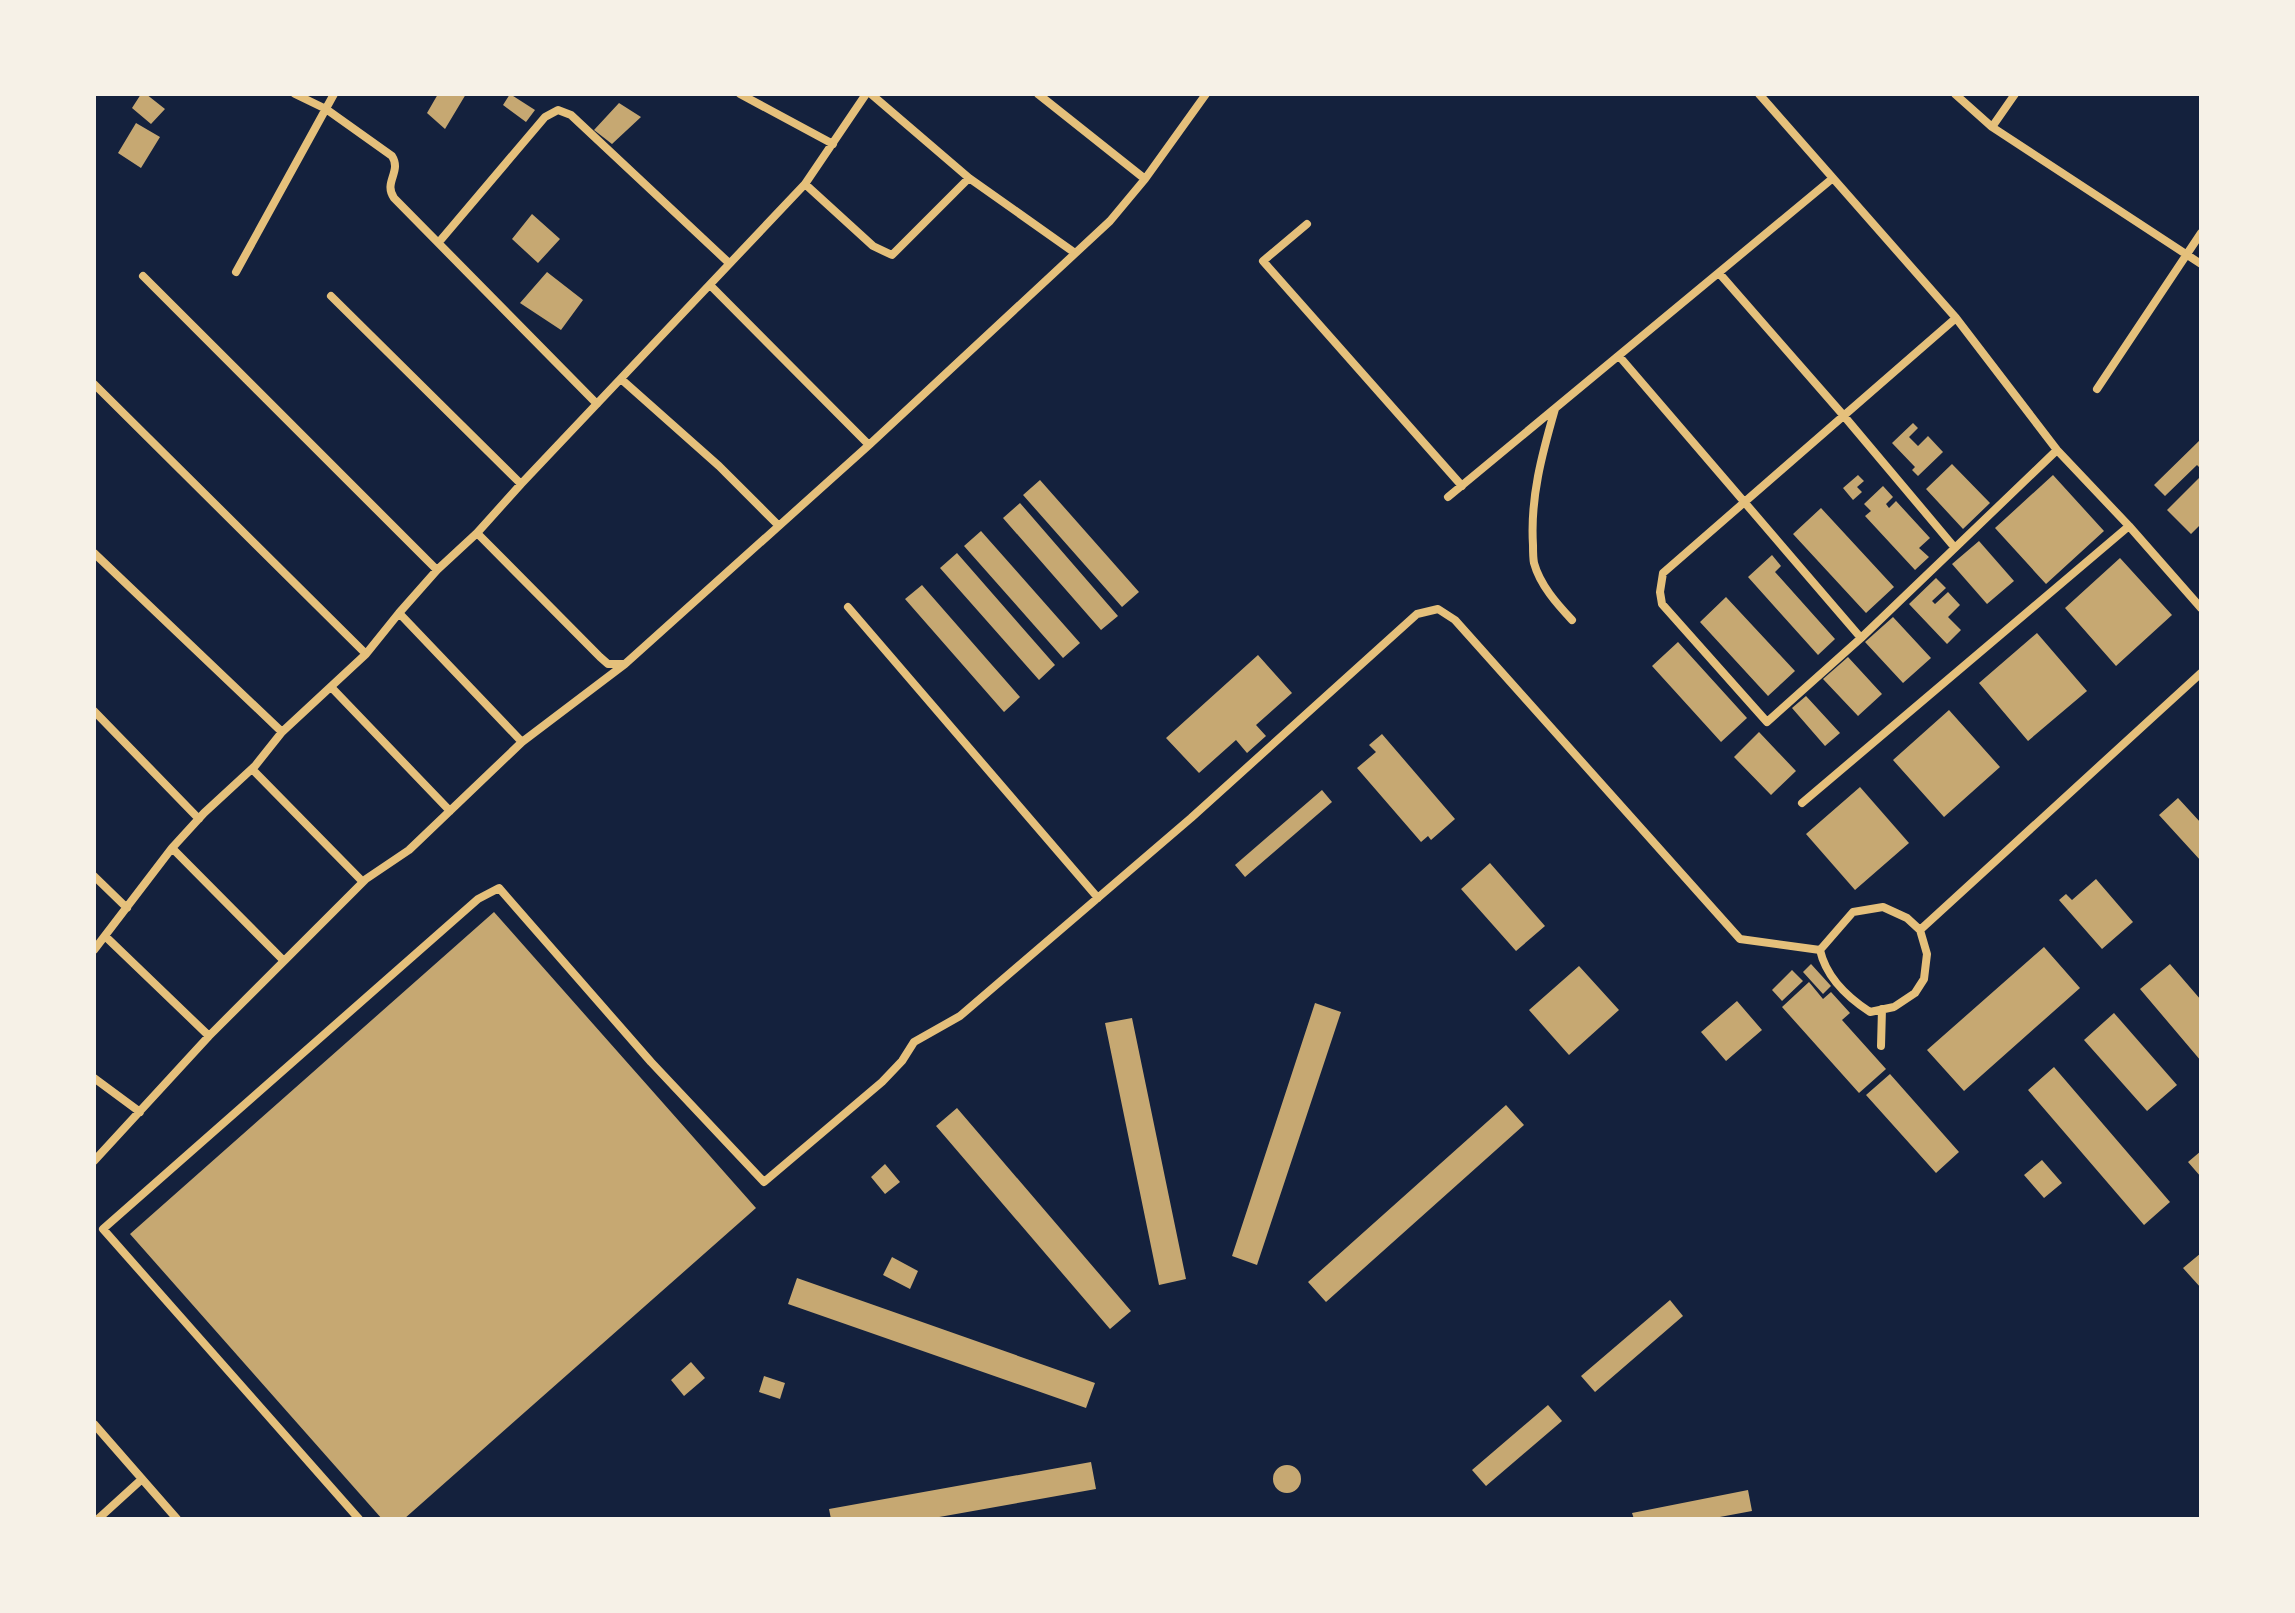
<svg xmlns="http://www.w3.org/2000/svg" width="2295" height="1613" font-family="'DM Sans',sans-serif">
<rect width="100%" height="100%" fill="#14213d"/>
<path fill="#c6a872" d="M141,94H146L165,109L151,124L132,108Z
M438,94H466L445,129L427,113Z
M510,94L535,110L526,122L503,105Z
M619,103L641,117L612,144L594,130Z
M136,123L160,137L141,168L118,153Z
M532,214L560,239L538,263L512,239Z
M547,272L583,300L561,330L520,303Z
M1913,423L1918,428L1909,437L1918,446L1928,436L1943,452L1918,476L1912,470L1915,467L1892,443Z
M2201,439V469L2197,465L2165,496L2154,485Z
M1952,464L1990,503L1963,529L1926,489Z
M1858,475L1864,481L1857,487L1862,492L1853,500L1843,488Z
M2053,475L2104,531L2046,584L1995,528Z
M2201,476V524L2191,534L2167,510Z
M1040,480L1139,592L1122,607L1023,495Z
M1883,486L1893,497L1886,504L1889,508L1896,501L1930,538L1919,548L1929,557L1915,570L1865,516L1871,511L1864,504Z
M1020,503L1118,616L1101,630L1003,518Z
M1821,508L1894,587L1866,613L1793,534Z
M981,531L1080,643L1063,658L964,546Z
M1979,541L2014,581L1987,604L1952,564Z
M957,553L1055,665L1039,680L940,568Z
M1772,555L1781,566L1775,572L1835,639L1818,655L1748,577Z
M2120,558L2172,615L2116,666L2065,608Z
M1936,578L1946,588L1932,601L1935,604L1948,592L1960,605L1948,617L1961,630L1947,644L1909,604Z
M922,585L1020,697L1004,712L905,599Z
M1726,597L1795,671L1768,696L1700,622Z
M1893,617L1931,658L1903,683L1865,642Z
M2037,633L2087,691L2028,741L1979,683Z
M1678,642L1747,718L1721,742L1652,666Z
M1258,655L1292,693L1256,725L1266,736L1247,753L1236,740L1199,773L1166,738Z
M1848,657L1882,694L1858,716L1823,679Z
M1806,696L1840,733L1825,746L1792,708Z
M1949,710L2000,767L1944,817L1893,760Z
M1759,732L1796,771L1771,795L1734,757Z
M1382,734L1455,819L1431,840L1428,836L1421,842L1357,768L1376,752L1369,745Z
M1860,787L1909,843L1855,890L1806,834Z
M1322,790L1332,802L1245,877L1235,865Z
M2178,798L2201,823V861L2159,815Z
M1490,863L1545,926L1516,951L1461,889Z
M2096,879L2133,922L2102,949L2059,900L2066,894L2072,900Z
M494,912L756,1208L404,1519H382L130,1234Z
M2044,947L2080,988L1964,1091L1927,1050Z
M1811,964L1831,986L1823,994L1803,972Z
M2170,964L2201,1000V1061L2140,989Z
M1579,966L1619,1010L1569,1055L1529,1010Z
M1792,970L1803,981L1782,1001L1772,990Z
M1809,982L1823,999L1831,992L1850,1013L1842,1020L1886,1069L1859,1093L1782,1007Z
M1737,1001L1762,1030L1726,1061L1701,1032Z
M1315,1003L1341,1012L1257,1265L1232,1256Z
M2114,1013L2177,1085L2147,1111L2084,1040Z
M1132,1018L1186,1279L1159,1285L1105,1023Z
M2054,1067L2170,1202L2144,1225L2028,1090Z
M1890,1074L1959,1152L1936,1173L1866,1095Z
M1506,1105L1524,1125L1326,1302L1308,1282Z
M957,1108L1131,1311L1110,1329L936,1126Z
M2201,1151V1177L2188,1162Z
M2042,1160L2062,1183L2044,1198L2024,1175Z
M885,1164L900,1182L885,1194L871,1177Z
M2201,1253V1288L2183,1268Z
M892,1257L918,1271L910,1289L883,1275Z
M797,1278L1095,1383L1086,1408L788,1304Z
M1670,1300L1683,1316L1595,1392L1581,1376Z
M691,1362L705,1378L684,1396L671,1380Z
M764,1376L785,1383L780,1399L759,1392Z
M1548,1405L1562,1421L1486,1486L1472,1470Z
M1091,1462L1096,1489L928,1519H831L829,1509Z
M1273 1479a14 14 0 1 1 28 0a14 14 0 1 1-28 0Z
M1748,1490L1752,1511L1709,1519H1634L1632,1513Z"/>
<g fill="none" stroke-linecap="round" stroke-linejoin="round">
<path stroke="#e5c07b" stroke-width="8" d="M295,94L326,109L392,156C402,172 383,182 394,198L597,404
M740,94L833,144
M871,94L969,178L1075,253
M1038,94L1145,179
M1759,94L1956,318L2057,450L2129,526L2201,608
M1955,94L1992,127L2201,264
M1992,127L2015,94
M805,184L873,246L892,255L969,178
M1307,224L1263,261L1462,486
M439,242L545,117L558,110L571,115L729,263
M236,272L334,94
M1719,273L1844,416L1955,548
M143,276L437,570
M710,285L869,445
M331,296L521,484
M1956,318L1663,573L1660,592L1662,604L1767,722L1861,638L2057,450
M1619,356L1861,638
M621,379L719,466L779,526
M94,384L366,654
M2097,389L2201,233
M1555,409C1542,454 1530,498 1533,545C1533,551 1533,558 1534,563C1540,585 1557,604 1572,620
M1448,497L1833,178
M477,533L600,657L608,664H624
M94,553L282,732
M848,607L1098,898
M399,613L522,742
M331,687L450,811
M94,711L199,819
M252,769L363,882
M1802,803L2129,526
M172,848L284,961
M94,876L127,908
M1920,930L2201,673
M105,936L209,1036
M94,950L172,848L204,813L255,766L282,732L366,654L399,613L437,570L477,533L521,484L805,184L866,94
M1881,1046L1882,1009
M94,1078L140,1112
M94,1161L209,1036L366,879L409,850L522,742L625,664L869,445L1110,221L1145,179L1206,94
M94,1424L177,1519
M98,1519L142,1479
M359,1519L103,1229L478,899L499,888L651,1062L764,1182L882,1082L902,1061L914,1042L960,1016L1191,818L1417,614L1438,609L1455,620L1740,939L1820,950L1853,912L1883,907L1907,918L1920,930L1927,954L1924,979L1915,993L1894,1007L1870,1012C1847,997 1826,977 1820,950"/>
</g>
<rect width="2295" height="1613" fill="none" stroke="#f6f1e7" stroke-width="192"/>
</svg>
